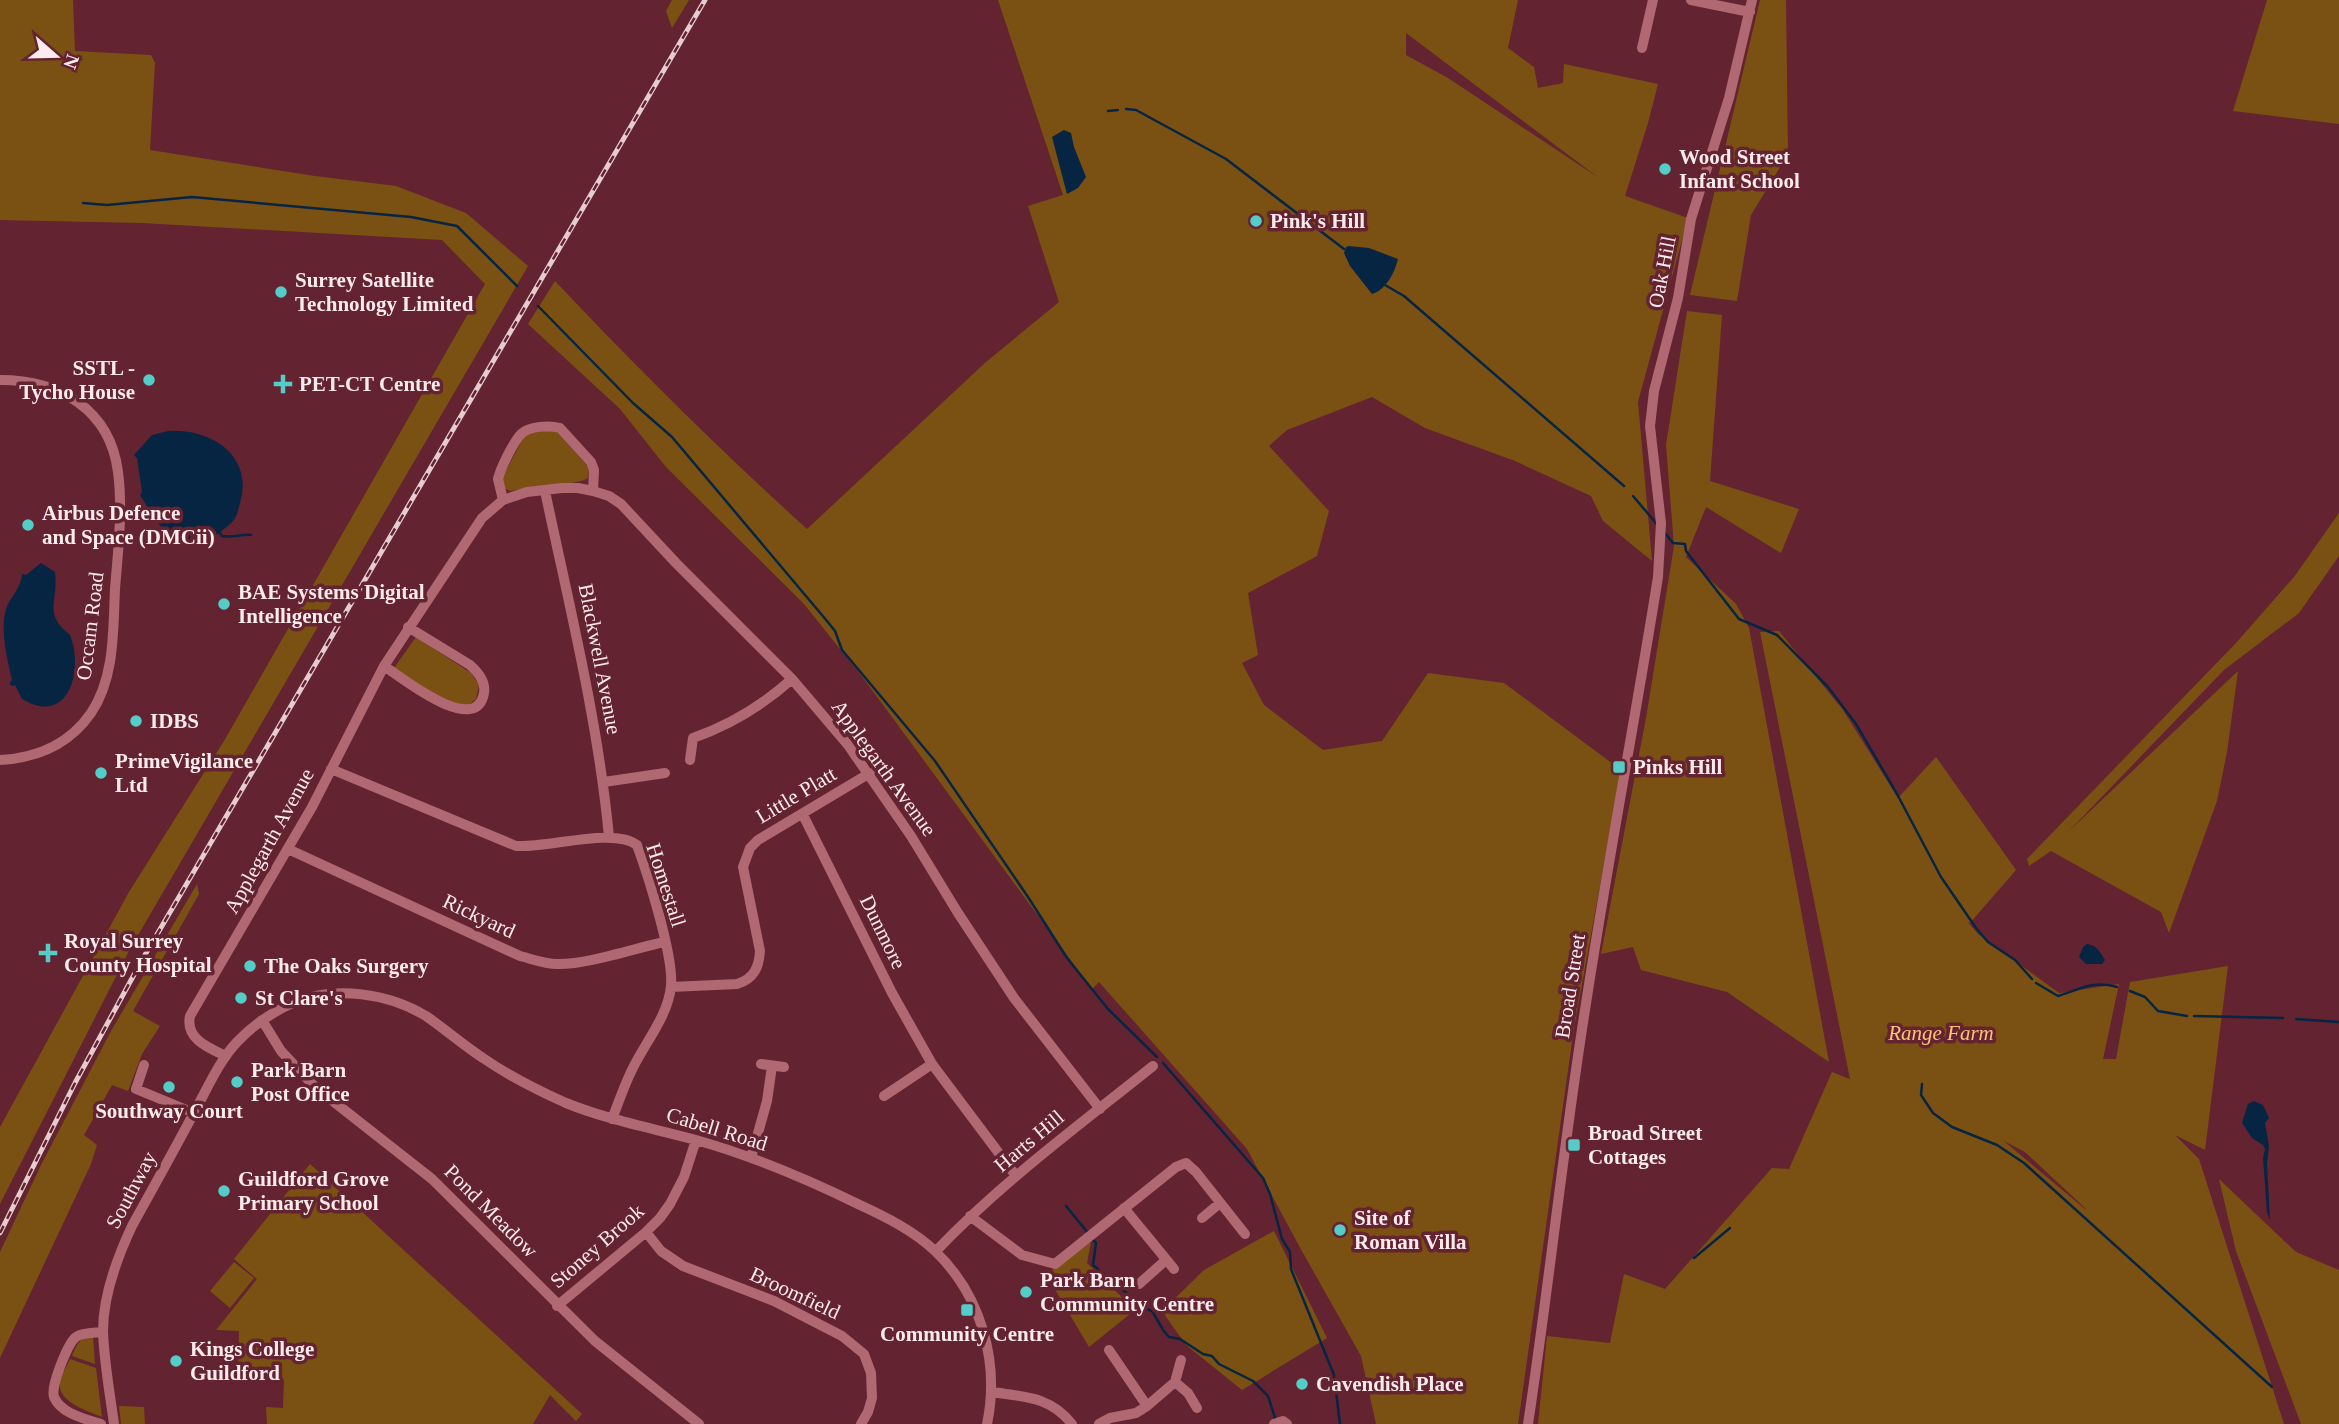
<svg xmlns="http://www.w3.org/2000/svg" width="2339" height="1424" font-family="Georgia,serif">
<rect width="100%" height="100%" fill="#642330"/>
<path fill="#7b5113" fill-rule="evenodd" d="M0,0H73L75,51L151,55L155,63L150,150L315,176L396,186L466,213L528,266L130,949L0,1204V1127L129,892L224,741L485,284L442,240L142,223L0,220Z
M672,0H689L672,28L666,11Z
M998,0H1518L1508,48L1534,67L1538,88L1563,83L1564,64L1658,84L1648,123L1625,196L1688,218L1638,402L1652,561L1603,521L1591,496L1515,461L1425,428L1372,397L1287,430L1269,446L1329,511L1317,556L1248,593L1258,655L1242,663L1264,705L1323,750L1382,741L1428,673L1504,683L1621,770L1574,1028L1518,1424H1376L1361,1356L1298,1244L1247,1149L1099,982L1092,989L864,679L804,604L666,467L620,409L528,324L555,281C636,367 720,450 807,529L986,362L1059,302L1028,206L1063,195ZM1406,33L1599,178L1448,78L1406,55Z
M1760,0H1786L1788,154L1751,215L1737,301L1690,295Z
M2267,0H2339V124L2233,111Z
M1687,311L1722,315L1710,481L1799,509L1781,553L1706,507L1686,557L1736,604L1749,628L1829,1062L1727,992L1641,970L1633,947L1601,954L1646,718L1674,546L1666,445Z
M552,430L557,432L586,464L589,469L588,478C579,485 526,488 510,491L502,487L503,476L524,437L529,433Z
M2339,513V556L2299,613L2224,670L2068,832L2238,671L2227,752L2217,801L2169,933L2161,912L2051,851L2029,866L2027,859L2236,643L2294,577Z
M1779,631L1843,710L1898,798L1936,757L2016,870L1970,923L1967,921L1978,934L2059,993L2119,984L2103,1059H2116L2130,982L2228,966L2205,1150L2175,1135L2199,1159L2284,1424H1538L1547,1336L1610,1343L1624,1274L1665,1289L1772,1168L1789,1169L1832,1072L1850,1079L1760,632ZM2004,1141L2025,1152L2086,1209H2085Z
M416,637L471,673L479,685L476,699L466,707L451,705L394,668Z
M197,884L199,894L133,1011L160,1026L142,1054L128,1091L112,1085L84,1135L97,1145L91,1164L0,1358V1252L41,1165L111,1031Z
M310,1164L582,1414L576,1421L550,1395L533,1424H267L266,1407L283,1408L284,1380L238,1379L239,1331L216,1330L257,1279L234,1259Z
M2219,1179L2296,1252L2339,1270V1424H2301L2236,1251Z
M1274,1231L1327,1338L1242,1390L1186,1345L1162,1311L1204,1270Z
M1091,1242L1087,1263L1135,1310L1089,1347L1054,1288L1044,1276Z
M234,1262L254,1278L230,1308L210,1291Z
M93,1336L95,1364L72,1356C77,1344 79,1338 93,1336Z
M70,1359L96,1368L102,1417C88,1411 56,1402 60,1381C62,1374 67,1366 70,1359Z
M119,1406L144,1407L145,1424H121Z"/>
<path fill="#052543" d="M1064,130L1071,133L1074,147L1086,177L1078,188L1067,194L1052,137Z
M1349,246L1369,248L1398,259C1395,272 1386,290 1372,294L1350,266L1344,253L1346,247Z
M168,431C209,428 252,454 241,499C239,507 238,513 234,520C229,526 223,529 218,534C203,546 184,544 169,533C155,524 149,508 140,495L142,492L137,458L134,455L152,435Z
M41,563L55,572C59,602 42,613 70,635C84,670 69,727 22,699L15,685L13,686L9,684L12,680C7,658 0,631 6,609C10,597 22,587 22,574L26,575Z
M2087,944C2097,945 2100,952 2105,960L2102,964H2086L2079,957L2083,947Z
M2254,1101L2263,1105L2269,1118L2265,1123L2269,1146L2267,1163L2270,1220L2267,1212L2263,1158L2265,1149L2263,1145L2252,1138L2242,1123L2248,1104Z"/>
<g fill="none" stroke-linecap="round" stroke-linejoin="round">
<path stroke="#052543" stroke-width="2.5" d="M1126,109L1136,110L1226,159L1344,249
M1108,111L1118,110
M83,203L107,205L192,197L411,217L457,226L517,286
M1385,285L1404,296L1624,486
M538,306L633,403L672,437L827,621L835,631L842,650L935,761L1028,897L1067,958L1108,1009L1157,1057
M1633,496L1656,523
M219,532L222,536C232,538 241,534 251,535
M1665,533L1673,543L1685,544L1686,551L1739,619L1777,635L1828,687L1856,724L1897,794L1941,877L1976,928L1988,942L2015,960L2032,979
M2036,983L2058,996C2081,989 2093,980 2117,987
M2130,991L2145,997L2158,1011L2187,1016
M2194,1016L2283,1018
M2296,1019L2339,1022
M1163,1063L1263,1178L1270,1194L1282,1239L1290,1252L1291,1269L1334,1375L1340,1424
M1922,1084L1921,1095L1933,1113L1952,1127L1997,1145L2024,1163L2272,1387
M1066,1206L1088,1233
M1092,1239L1096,1243L1093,1265L1146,1309L1152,1311L1162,1328
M1694,1258L1730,1228
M1163,1330L1169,1337L1180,1339L1203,1354L1212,1356L1219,1364L1253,1381L1268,1396L1276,1421"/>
<path stroke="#b06872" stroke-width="10" d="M1691,0L1750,12
M1642,48L1653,0
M0,380C59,380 110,409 118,472C123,510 118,551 115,589C113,630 115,678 91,713C69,745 37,758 0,760
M545,491C569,605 598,720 609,837
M503,500L498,479C501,467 513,443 521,434C529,426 550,425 560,428L591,462L594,470L593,491
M384,666C401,677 476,738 484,693C486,681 478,672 470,665L408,627
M690,760L693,738C730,725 763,705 792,679
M331,769L516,846C548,848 614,827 637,845C648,875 674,957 671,986C668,1018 642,1046 630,1074C623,1089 618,1104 612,1119
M604,782L665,773
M803,815L892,993L932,1064L1016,1176
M288,849L520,956C532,959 545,964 557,964C585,965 636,948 664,942
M671,987L737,984C754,979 759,967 760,951L743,867L750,848L758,840L870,773
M262,1020L281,1051L315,1087L432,1179L595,1341L699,1424
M226,1056C209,1048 185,1039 190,1016L312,807L384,666L482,518L503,500L527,492L562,488H578L593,491L609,496L621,504L676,563L792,679L848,745L911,836L958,913L1014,998L1100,1109
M761,1064L784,1067
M144,1065L136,1089L194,1113
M884,1096L932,1064
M751,1158L767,1101L772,1066
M1124,1208L1174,1269
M970,1216L1022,1255L1055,1264L1176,1167L1186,1163L1196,1172L1245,1234
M1202,1218L1220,1203
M646,1232L661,1251L683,1266L774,1301L842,1336L864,1354L871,1373L872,1398L868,1412L861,1424
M936,1251C1002,1182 1078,1126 1153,1066
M1139,1284L1166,1260
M557,1306L646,1232L660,1218L670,1204L684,1177L696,1140
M1109,1350L1147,1406
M1175,1382L1188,1393L1197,1408
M992,1392C1024,1397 1050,1396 1072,1424
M101,1424C86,1419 61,1414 54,1397C50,1387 68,1343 76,1337C83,1332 95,1333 103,1332
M114,1424C110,1394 104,1362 103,1331C103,1295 117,1258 132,1226C154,1186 176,1147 197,1107C209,1085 220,1060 237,1042C253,1025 274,1011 295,1002C336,986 388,993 426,1016C445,1029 463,1045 483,1058C509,1076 537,1090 566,1103C608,1120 652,1128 696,1140C753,1156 807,1179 860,1205C886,1217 914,1231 935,1251C981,1295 1000,1362 987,1424
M1099,1424L1110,1418L1136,1413L1147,1406L1175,1382L1181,1360
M1274,1424L1283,1421L1287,1424
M1528,1424C1549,1286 1563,1148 1585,1010C1607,865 1635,721 1658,577L1661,523L1650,426L1654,391L1678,298L1691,219L1729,98L1752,0"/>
<defs>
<path id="rail" d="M0,1233L75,1083L142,960L705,0"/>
</defs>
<use href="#rail" stroke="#e5cccf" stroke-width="5"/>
<use href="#rail" stroke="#642330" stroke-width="2.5" stroke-dasharray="8" stroke-linecap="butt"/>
</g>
<g fill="#54cdc8" stroke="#642330" stroke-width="2.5">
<circle cx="1665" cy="169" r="7"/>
<circle cx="1256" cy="221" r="7"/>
<circle cx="281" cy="292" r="7"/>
<circle cx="149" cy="380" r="7"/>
<path d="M279.5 373.5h7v7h7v7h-7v7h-7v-7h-7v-7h7z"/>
<circle cx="28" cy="525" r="7"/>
<circle cx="224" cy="604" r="7"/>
<circle cx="136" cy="721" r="7"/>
<rect x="1612" y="760" width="14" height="14" rx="3.5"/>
<circle cx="101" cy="773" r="7"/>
<path d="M44.5 942.5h7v7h7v7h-7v7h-7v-7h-7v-7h7z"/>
<circle cx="250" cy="966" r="7"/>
<circle cx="241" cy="998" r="7"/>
<circle cx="237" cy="1082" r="7"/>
<circle cx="169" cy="1087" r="7"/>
<rect x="1567" y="1138" width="14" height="14" rx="3.5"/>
<circle cx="224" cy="1191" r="7"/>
<circle cx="1340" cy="1230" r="7"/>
<circle cx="1026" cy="1292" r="7"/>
<rect x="960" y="1303" width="14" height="14" rx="3.5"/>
<circle cx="176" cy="1361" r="7"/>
<circle cx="1302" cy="1384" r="7"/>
</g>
<g text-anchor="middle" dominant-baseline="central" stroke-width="7" stroke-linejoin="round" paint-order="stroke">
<g font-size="21" font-weight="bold" fill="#fcebec" stroke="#642330" text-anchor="start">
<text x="1679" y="157">Wood Street<tspan x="1679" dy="24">Infant School</tspan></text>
<text x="1270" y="221">Pink's Hill</text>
<text x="295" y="280">Surrey Satellite<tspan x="295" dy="24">Technology Limited</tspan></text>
<text x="135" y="368" text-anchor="end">SSTL -<tspan x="135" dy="24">Tycho House</tspan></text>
<text x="299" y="384">PET-CT Centre</text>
<text x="42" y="513">Airbus Defence<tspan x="42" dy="24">and Space (DMCii)</tspan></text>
<text x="238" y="592">BAE Systems Digital<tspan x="238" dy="24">Intelligence</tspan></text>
<text x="150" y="721">IDBS</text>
<text x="115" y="761">PrimeVigilance<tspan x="115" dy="24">Ltd</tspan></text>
<text x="1633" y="767">Pinks Hill</text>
<text x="64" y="941">Royal Surrey<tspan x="64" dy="24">County Hospital</tspan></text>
<text x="264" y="966">The Oaks Surgery</text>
<text x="255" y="998">St Clare's</text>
<text x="251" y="1070">Park Barn<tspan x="251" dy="24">Post Office</tspan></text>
<text x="169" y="1111" text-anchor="middle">Southway Court</text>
<text x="1588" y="1133">Broad Street<tspan x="1588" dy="24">Cottages</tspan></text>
<text x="238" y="1179">Guildford Grove<tspan x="238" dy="24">Primary School</tspan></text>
<text x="1354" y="1218">Site of<tspan x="1354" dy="24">Roman Villa</tspan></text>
<text x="1040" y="1280">Park Barn<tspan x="1040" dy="24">Community Centre</tspan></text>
<text x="967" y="1334" text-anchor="middle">Community Centre</text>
<text x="190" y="1349">Kings College<tspan x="190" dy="24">Guildford</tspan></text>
<text x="1316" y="1384">Cavendish Place</text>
</g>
<g font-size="21" fill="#fcebec" stroke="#642330">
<text transform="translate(1662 272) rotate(-79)">Oak Hill</text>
<text transform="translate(90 626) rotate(-83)">Occam Road</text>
<text transform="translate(600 659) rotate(79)">Blackwell Avenue</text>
<text transform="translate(884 768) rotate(54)">Applegarth Avenue</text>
<text transform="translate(796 795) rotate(-31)">Little Platt</text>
<text transform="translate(269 841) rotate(-61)">Applegarth Avenue</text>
<text transform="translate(666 885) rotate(72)">Homestall</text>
<text transform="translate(479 916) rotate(25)">Rickyard</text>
<text transform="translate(883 932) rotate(64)">Dunmore</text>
<text transform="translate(1570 986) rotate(-81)">Broad Street</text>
<text transform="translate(717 1129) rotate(17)">Cabell Road</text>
<text transform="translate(1029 1141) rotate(-40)">Harts Hill</text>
<text transform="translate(131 1190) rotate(-62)">Southway</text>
<text transform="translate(491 1211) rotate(45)">Pond Meadow</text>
<text transform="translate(597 1246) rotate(-41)">Stoney Brook</text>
<text transform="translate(795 1293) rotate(25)">Broomfield</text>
</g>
<g font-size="21" font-style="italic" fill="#fdc278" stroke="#642330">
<text x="1941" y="1033">Range Farm</text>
</g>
</g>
<g transform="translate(56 56) rotate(110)" stroke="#642330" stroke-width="5" paint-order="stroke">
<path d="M0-5L12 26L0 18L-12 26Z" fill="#fcebec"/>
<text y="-10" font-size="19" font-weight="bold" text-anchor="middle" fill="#fcebec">N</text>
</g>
</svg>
